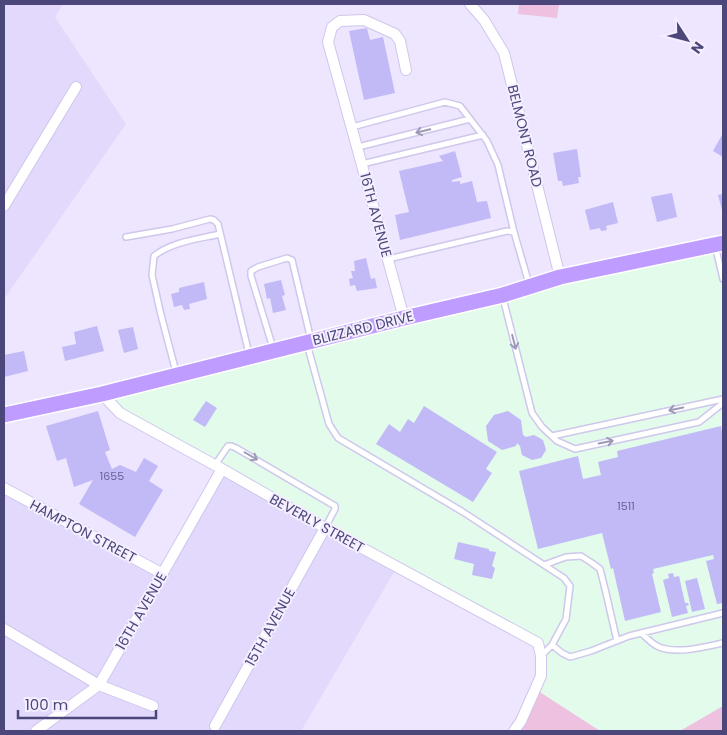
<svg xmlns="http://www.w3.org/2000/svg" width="727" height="735" font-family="Poppins,sans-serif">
<rect width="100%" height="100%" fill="#eee5ff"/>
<path fill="#e3d9fc" d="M4,4H63L55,17L126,124L4,299Z
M222,469L397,567L301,731H4V488L163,574Z"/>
<path fill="#e2fbeb" d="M723,244V731H600L535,689L541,676L538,643L120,413L102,394Z"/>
<path fill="#eec1e0" d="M519,4H559L557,18L518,14Z
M535,689L600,731H514Z
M723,706V731H680Z"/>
<path fill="#c1baf7" d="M367,28L370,40L383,37L395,93L364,100L349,31Z
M723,133V157L713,151Z
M577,149L581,177H578L579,183L563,186L562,181H558L553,153Z
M455,151L462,177L452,180V182L460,181V184L472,181L477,202L487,201L491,218L400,240L395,215L409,212L399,171L443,161L439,156Z
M672,193L677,217L657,222L651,197Z
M723,194V209L722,210L718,195Z
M613,202L618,223L606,226L607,230L601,231L600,228L590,230L585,210Z
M366,258L371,279L375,278L377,288L357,291L355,285L350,286L349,279L353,278L351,271H355L354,261Z
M281,280L285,295L282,296L286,310L273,313L270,298L267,299L264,284Z
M204,282L207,299L189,304L190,309L184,310L182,305L174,307L171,294L179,292V288Z
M97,326L104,351L65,361L62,347L76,344L74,332Z
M133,327L138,349L124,353L118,330Z
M24,351L28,371L4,377V355Z
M206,401L217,408L205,427L193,420Z
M424,406L497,452L486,469L492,473L473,502L376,444L389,424L400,432L408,419L414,423Z
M98,411L110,450L105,452L112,469L120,465L136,472L144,458L158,466L149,481L163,490L135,537L79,504L93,480L74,487L66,458L57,461L46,426Z
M508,411L521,420L523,435L526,437L534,435L543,440L546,450L541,458L532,460L522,455L520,446L517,443L516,446L502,450L488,441L486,426L494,415Z
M721,426L723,438V603L717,604L706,561L714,559L713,555L653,569L654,573L652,574L661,612L625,621L613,568L611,569L602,533L538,549L519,471L578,456L583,479L601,475L598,462L618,457L617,451Z
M458,542L489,549V551L496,552L492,566L495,568L492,579L472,575L474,564L454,559Z
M673,573L674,577L679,576L685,603H688L689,605L686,606L688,613L672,617L663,580L669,578L668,574Z
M697,578L705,609L692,612L685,581Z"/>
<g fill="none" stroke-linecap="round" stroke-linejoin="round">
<defs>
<path id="service" d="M352,127L445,102L460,106L487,141L498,165L514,232
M358,147L470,119
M362,164L391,157L483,135
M126,237L172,229L210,219L214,220L218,224L249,354
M715,245L723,279
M388,259L507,231L514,232L529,284
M503,298L532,413L542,427L557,441L575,449L699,422L723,403
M307,344L329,424L338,438L463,512L564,578L570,586L566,619L552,645L541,656
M273,348L251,276V271L258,267L287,258L292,260L311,340
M176,372L161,315L152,275L154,256C171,242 198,239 220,234
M552,436L723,399
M215,465L228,446H231L236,448L335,506V509L325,528
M544,565L566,557L581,556L592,563L600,569L606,593L617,641
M641,633C646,637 651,643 657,646C674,655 705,647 723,643
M552,645L562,653L570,657L591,651L629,636L723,613"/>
<path id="minor" d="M470,4L484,20L504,53L560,277
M4,206L76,87
M404,318L328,42L332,27L340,21L364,20L395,34L400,41L406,70
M102,394L120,413L222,469L325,528L538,643L541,656V676L521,721L514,731
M4,488L163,574
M4,629L99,685L153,706
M215,726L325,528
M36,731L99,685L222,469"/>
<path id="primary" d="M4,415L102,394L404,318L503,295L560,277L723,243"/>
</defs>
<use href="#service" stroke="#cfc7ec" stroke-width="8"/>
<use href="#minor" stroke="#cfc7ec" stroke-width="12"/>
<use href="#primary" stroke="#fff" stroke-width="18"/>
<use href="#service" stroke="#fff" stroke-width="5"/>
<use href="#minor" stroke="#fff" stroke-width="10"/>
<use href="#primary" stroke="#bf9cff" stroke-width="15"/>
</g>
<defs><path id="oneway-shaft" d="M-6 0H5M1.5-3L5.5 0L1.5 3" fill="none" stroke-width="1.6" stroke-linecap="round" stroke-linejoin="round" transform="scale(1.25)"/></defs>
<g stroke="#9c9ab6">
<use href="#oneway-shaft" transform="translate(423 131) rotate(166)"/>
<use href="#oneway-shaft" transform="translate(514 342) rotate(76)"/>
<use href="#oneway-shaft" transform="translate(676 409) rotate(168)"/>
<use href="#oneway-shaft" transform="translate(606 442) rotate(-12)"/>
<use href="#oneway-shaft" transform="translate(251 456) rotate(30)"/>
</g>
<g text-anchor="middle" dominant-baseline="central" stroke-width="4" stroke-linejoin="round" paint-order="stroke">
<g font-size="11" fill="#68649a">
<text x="112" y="476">1655</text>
<text x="626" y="506">1511</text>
</g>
<g font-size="14" fill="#4b477b" stroke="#f4eeff">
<text transform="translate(525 136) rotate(76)">BELMONT ROAD</text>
<text transform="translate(376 215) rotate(75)">16TH AVENUE</text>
<text transform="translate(363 328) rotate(-14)">BLIZZARD DRIVE</text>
<text transform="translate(317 523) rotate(29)">BEVERLY STREET</text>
<text transform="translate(83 531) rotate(28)">HAMPTON STREET</text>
<text transform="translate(141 611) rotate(-60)">16TH AVENUE</text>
<text transform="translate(270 627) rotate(-61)">15TH AVENUE</text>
</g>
</g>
<rect width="727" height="735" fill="none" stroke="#4b477b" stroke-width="10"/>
<g transform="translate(687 40) rotate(126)" stroke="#f4eeff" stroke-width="4" paint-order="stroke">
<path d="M0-4L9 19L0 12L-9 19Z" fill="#4b477b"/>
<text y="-8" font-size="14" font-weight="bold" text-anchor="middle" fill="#4b477b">N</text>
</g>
<path d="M18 710v8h138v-8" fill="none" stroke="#4b477b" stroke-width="2.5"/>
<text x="25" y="710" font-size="15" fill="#4b477b" stroke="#f4eeff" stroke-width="4" paint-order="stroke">100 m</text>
</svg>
